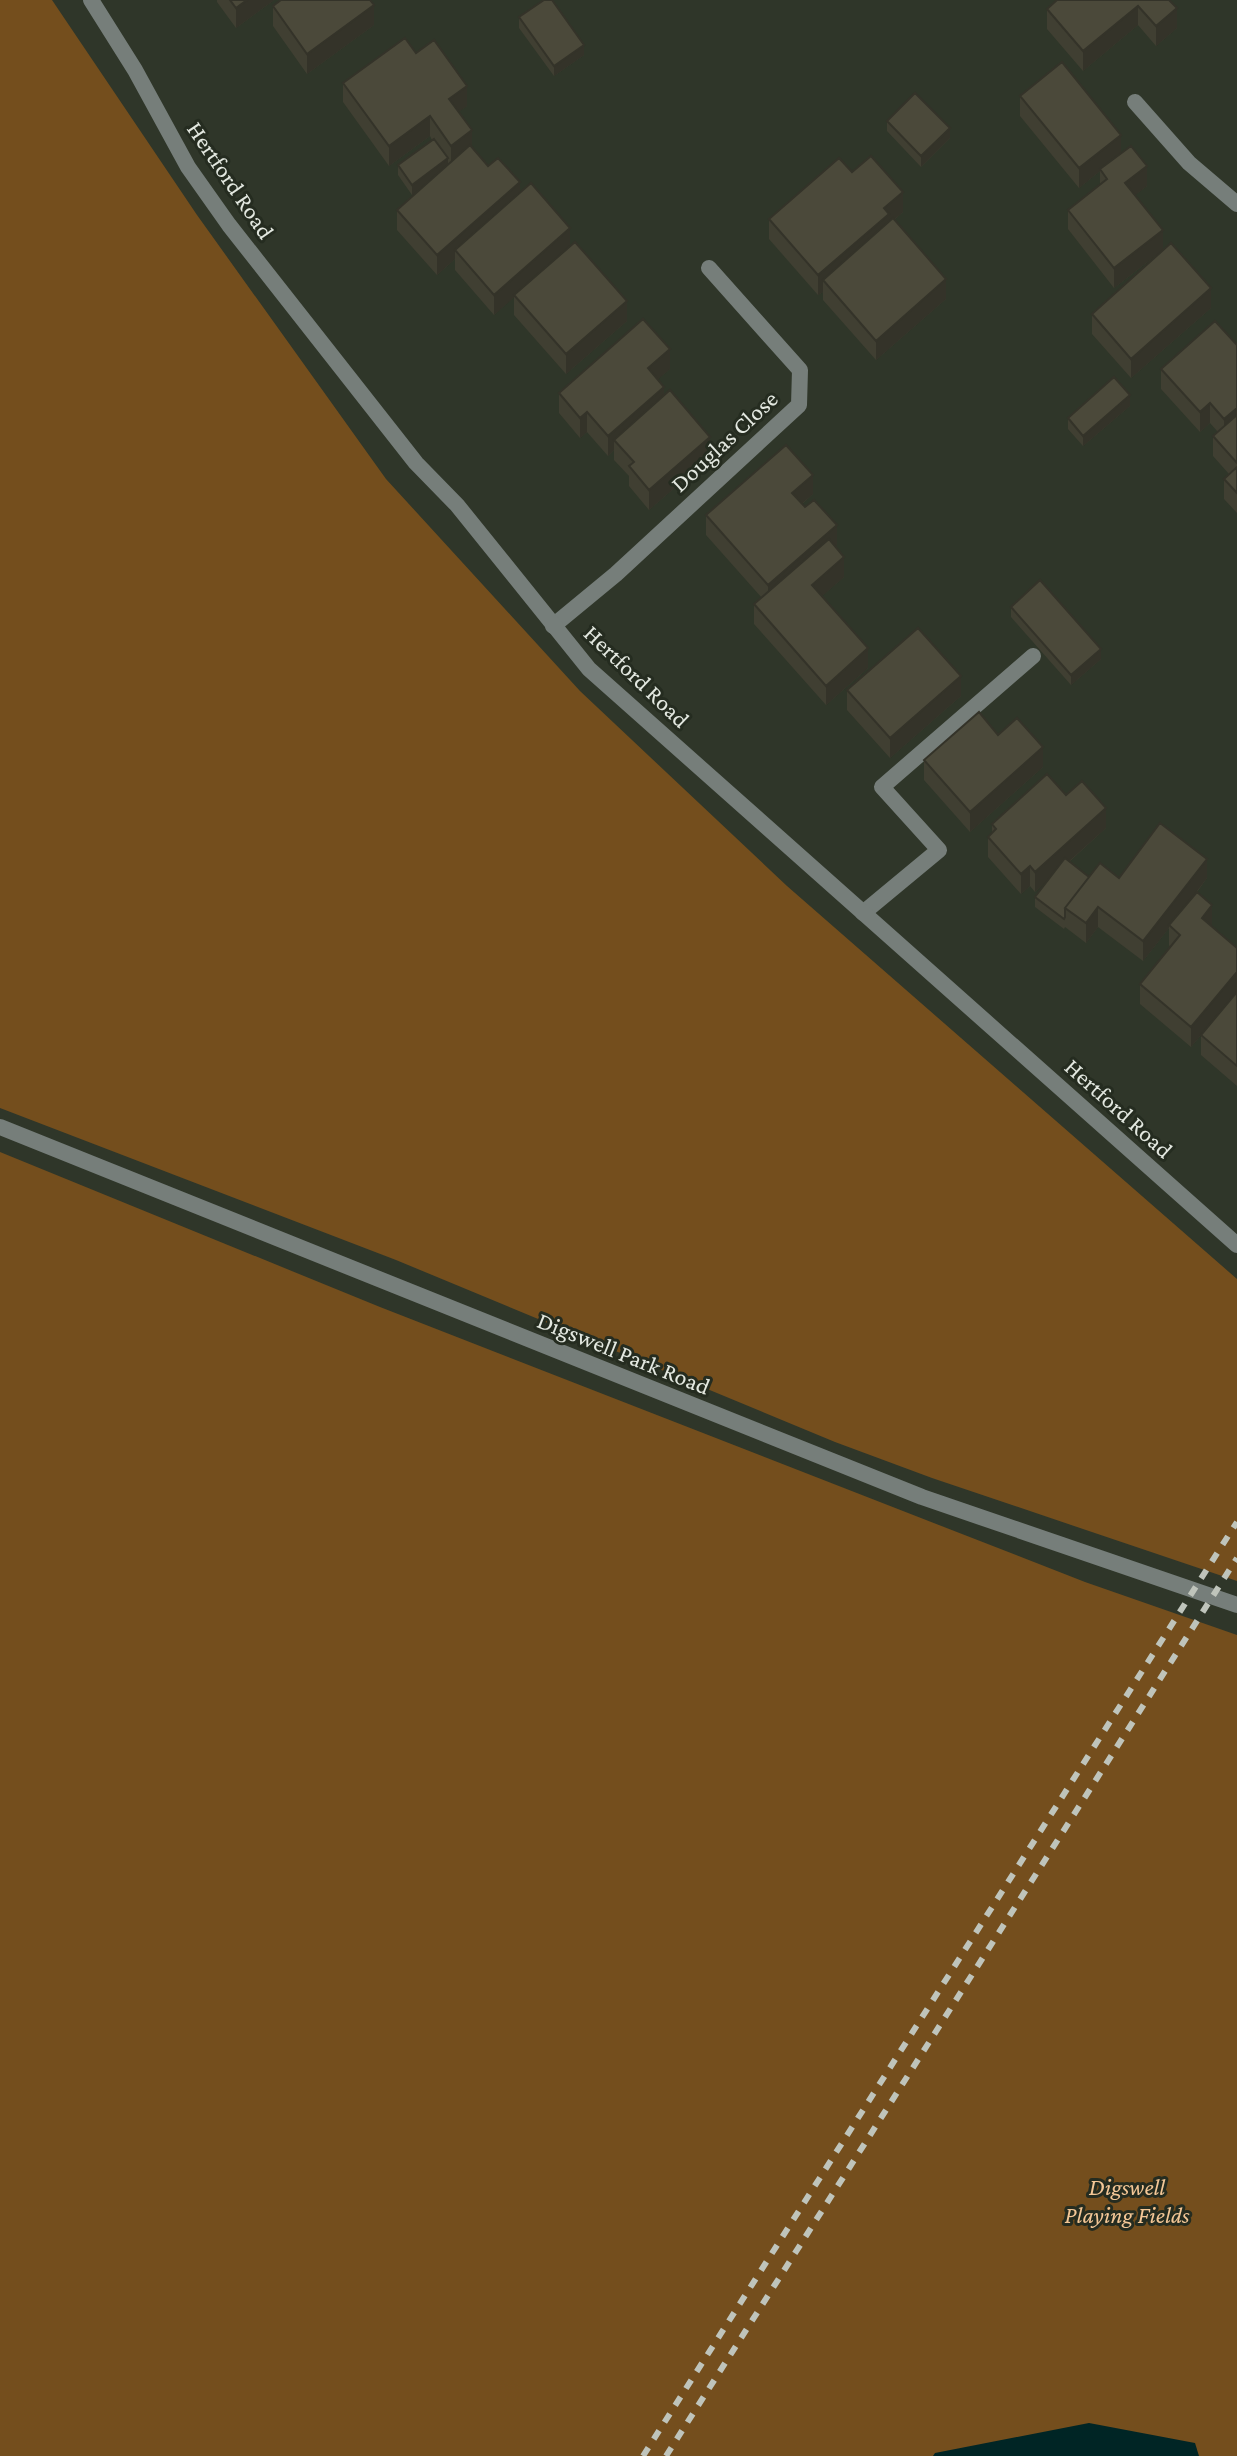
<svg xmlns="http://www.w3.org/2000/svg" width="1237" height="2456" font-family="'Crimson Pro',serif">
<rect width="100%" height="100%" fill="#2f3629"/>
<path fill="#744e1d" d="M0,0H52L197,215L386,479L580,691L787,886L1237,1279V1581L932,1478L835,1442L396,1260L0,1108Z
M0,1152L380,1307L1085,1582L1237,1635V2456H0Z"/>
<path fill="#002525" d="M1089,2423L1195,2443L1199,2456H933L935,2453Z"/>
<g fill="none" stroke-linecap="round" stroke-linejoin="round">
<path stroke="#767e7a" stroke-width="16" d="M1135,102L1189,163L1237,204
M553,626L616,574L799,405L800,370L709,268
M863,913L939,850L882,787L1033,656"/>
<path stroke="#767e7a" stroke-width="16" d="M0,1127L922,1497L1237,1605"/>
<path stroke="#767e7a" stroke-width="16" d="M91,0L135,70L188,167L229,225L416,463L457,505L589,669L1237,1245"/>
<path stroke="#bfc4bb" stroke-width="6" stroke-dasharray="10 10" stroke-linecap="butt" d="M643,2456L1237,1522
M666,2456L1237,1558"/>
</g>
<path fill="#403f32" d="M217,0H274L236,28L217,2Z
M1169,0L1177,28L1156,46L1138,25L1083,71L1047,29V9Z
M273,6L374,25L307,74L273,26Z
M519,17L584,55L554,76L519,28Z
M416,53L467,106L458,112L472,148L488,166L520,193L570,246L627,321L566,374L514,315V297L494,315L455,270V259L437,275L397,230V210L424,186L412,195L398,175V165L432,140L430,136L389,166L343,102V83Z
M1020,96L1121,154L1147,186L1135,195L1163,250L1114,288L1068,229V210L1100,184V171L1079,188L1020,116Z
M887,121L950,138L921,167L887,131Z
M852,172L903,212L894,220L946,299L876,360L823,300V292L818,295L769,239V219Z
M1211,308L1131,378L1092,334V314Z
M1237,345V513L1224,499V479L1229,474L1213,456V436L1218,432L1210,423L1200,432L1161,389V369Z
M670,369L658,379L664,395L710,457L649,510L629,486V476L614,460V450L608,456L587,432L580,438L559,413V393Z
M1130,406L1083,446L1068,429V418Z
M813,494L802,504L837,545L835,546L844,577L822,596L868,668L826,705L754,624V604L762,598L706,535V515Z
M1011,607L1101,659L1071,685L1011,617Z
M847,690L961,696L890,758L847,710Z
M998,735L1043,767L970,832L924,780V760Z
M1066,795L1106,828L1069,862L1089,877L1207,878L1197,892L1212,925L1211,926L1237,992L1191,1047L1140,1004V984L1170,947L1169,945V928L1143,961L1098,927L1086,943L1065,927L1064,929L1035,907V897L1048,880L1035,892L1030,886L1021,894L988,857V837L992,833V824Z
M1237,992V1086L1201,1055V1035Z"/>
<path fill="#343329" d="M247,0H274L236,28V8Z
M374,5V25L307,74V54Z
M1138,6V25L1083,71V51Z
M1177,8V28L1156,46V26Z
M584,45V55L554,76V66Z
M467,86V106L449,119V99Z
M430,116V136L389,166V146Z
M950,128V138L921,167V156Z
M472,130V150L451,166V146Z
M1121,135V154L1079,188V168Z
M448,158V169L412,195V185Z
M1147,166V186L1125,203V183Z
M520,182V202L455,250V259L437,275V255Z
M903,192V212L823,280V292L818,295V275L884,208Z
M570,228V248L494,315V295Z
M1163,230V250L1114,288V268Z
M946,279V299L876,360V341Z
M1211,288V308L1131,378V359Z
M627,301V321L566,374V354Z
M670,349V369L648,388V368Z
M664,387V407L614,440V450L608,456V436Z
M1130,395V406L1083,446V436Z
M1210,403V423L1200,432V412Z
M1237,408V427L1224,439V419Z
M587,412V432L580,438V418Z
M710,437V457L649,510V490Z
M813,475V494L792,512V493Z
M837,525V545L768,605V585Z
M844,557V577L812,605V585Z
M868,648V668L826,705V686Z
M1101,649V659L1071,685V675Z
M961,676V696L890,758V738Z
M1043,747V767L970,832V812Z
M1106,808V828L1035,892V872Z
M1207,859V878L1170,926L1169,925V928L1143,961V941Z
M1030,866V886L1021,894V874Z
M1212,905V925L1202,938V918Z
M1098,907V927L1086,943V923Z
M1237,972V992L1191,1047V1027Z"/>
<path fill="#4b493a" stroke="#343329" stroke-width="2" d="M230,0H247L236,8Z
M281,0H370L374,5L307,54L273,6Z
M544,0H552L584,45L554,66L519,17Z
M1057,0H1169L1177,8L1156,26L1138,6L1083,51L1047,9Z
M405,38L416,53L434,40L467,86L449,99L472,130L451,146L430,116L389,146L343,83Z
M1062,62L1121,135L1079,168L1020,96Z
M915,93L950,128L921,156L887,121Z
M434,139L448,158L412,185L398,165Z
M470,145L488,166L498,158L520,182L437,255L397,210Z
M1131,146L1147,166L1125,183L1163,230L1114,268L1068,210L1107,179L1100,169Z
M871,156L903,192L884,208L889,214L818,275L769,219L839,158L852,172Z
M531,183L570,228L494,295L455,250Z
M893,218L946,279L876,341L823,280Z
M575,242L627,301L566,354L514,295Z
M1171,243L1211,288L1131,359L1092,314Z
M643,319L670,349L648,368L664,387L608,436L587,412L580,418L559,393Z
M1215,321L1237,345V408L1224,419L1210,403L1200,412L1161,369Z
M1114,377L1130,395L1083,436L1068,418Z
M670,390L710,437L649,490L629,466L634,462L614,440Z
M1237,415V463L1213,436Z
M786,445L813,475L792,493L805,507L814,500L837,525L768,585L706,515Z
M1237,467V493L1224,479Z
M829,539L844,557L812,585L868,648L826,686L754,604Z
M1040,580L1101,649L1071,675L1011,607Z
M918,628L961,676L890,738L847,690Z
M979,712L998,735L1017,718L1043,747L970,812L924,760Z
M1047,774L1066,795L1082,781L1106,808L1035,872L1030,866L1021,874L988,837L996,829L992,824Z
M1160,823L1207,859L1143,941L1098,907L1086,923L1065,908L1100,863L1119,878Z
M1065,858L1089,877L1065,908V917L1064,919L1035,897Z
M1197,892L1212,905L1202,918L1237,948V972L1191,1027L1140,984L1180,935L1169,925Z
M1237,992V1066L1201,1035Z"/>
<g text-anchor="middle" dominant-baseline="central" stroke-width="6" stroke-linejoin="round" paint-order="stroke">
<g font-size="24" fill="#e3e8e0" stroke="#252c20">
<text transform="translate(231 180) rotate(56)">Hertford Road</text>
<text transform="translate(724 441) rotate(-43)">Douglas Close</text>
<text transform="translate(637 676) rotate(44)">Hertford Road</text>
<text transform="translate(1119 1108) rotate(42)">Hertford Road</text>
<text transform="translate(624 1353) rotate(22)">Digswell Park Road</text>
</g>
<g font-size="24" font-style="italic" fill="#f4c796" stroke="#252c20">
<text x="1127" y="2186">Digswell<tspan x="1127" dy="28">Playing Fields</tspan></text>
</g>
</g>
</svg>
